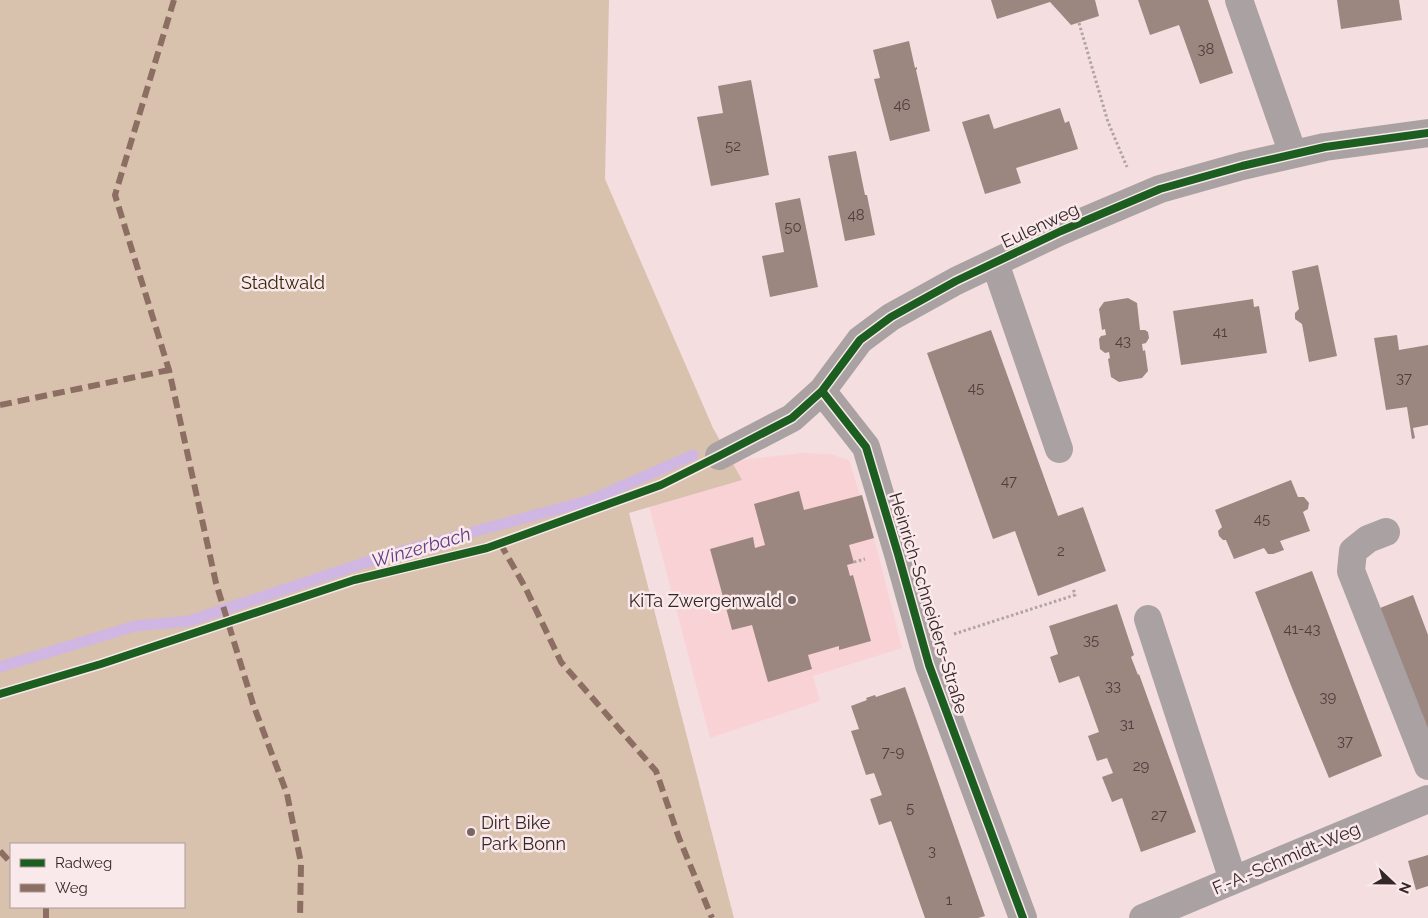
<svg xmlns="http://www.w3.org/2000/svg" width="1428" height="918" font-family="Raleway,sans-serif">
<rect width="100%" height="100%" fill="#f5dedf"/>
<path fill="#f9d2d5" d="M802,453L830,454L849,460L877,549L902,648L813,676L820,701L710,738L648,502L726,465L749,459Z"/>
<path fill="#d8c2ae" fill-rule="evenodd" d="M0,0H609L605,179L713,428L742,480L629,513L734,918H0ZM11,844H184V907H11Z"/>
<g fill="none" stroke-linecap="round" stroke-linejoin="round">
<path stroke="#d0b6e2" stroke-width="11" d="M0,667L135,626L189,621L391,554L591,500L693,455"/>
</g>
<path fill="#9c8680" d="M991,0H1095L1099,16L1071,25L1050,2L997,19Z
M1138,0H1208L1233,73L1200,84L1179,25L1150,35Z
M1337,0H1399L1402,20L1341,29Z
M909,41L915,68L917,67V69L916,70L930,131L890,141L874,79L880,78L873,50Z
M751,80L769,175L711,186L697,117L723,113L718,86Z
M1060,108L1065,123L1069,121L1078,149L1016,168L1021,183L985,194L962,122L989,114L994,129Z
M856,151L865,195H867L875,235L845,241L828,156Z
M800,198L818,287L770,297L762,256L784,252L775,203Z
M1318,265L1337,356L1309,362L1302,324L1295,319V313L1299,309L1292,271Z
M1128,298L1137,303L1140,330H1145L1148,332L1149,338L1146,343L1142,344L1143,351L1145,350L1148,371L1142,378L1119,382L1111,377L1108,359L1110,358L1109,352L1105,353L1100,349L1099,339L1101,336L1106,335L1105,329L1102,330L1099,309L1104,302Z
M1253,299L1254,307L1259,306L1267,353L1181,365L1173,311Z
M991,330L1058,516L1083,507L1106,571L1038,596L1015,531L993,539L927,353Z
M1397,335L1399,350L1428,345V425L1413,428L1415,438L1412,439L1407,407L1386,410L1374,338Z
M1291,480L1298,497H1304L1309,503L1308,509L1303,512L1310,531L1280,541L1284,550L1273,554H1268L1264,548L1234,559L1226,540H1223L1219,536L1218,531L1222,527L1215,510Z
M799,491L804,510L862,495L874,538L849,545L854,563L847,565L850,576L853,575L871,641L839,650V646L808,655L812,669L768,682L752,625L732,630L710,549L753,537L755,548L765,545L754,504Z
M1312,571L1382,756L1329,778L1292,688L1255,592Z
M1413,595L1428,635V738L1380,608Z
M1117,604L1134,655L1131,657L1138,675L1139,674L1196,832L1141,852L1122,798L1112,802L1102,777L1113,773L1107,758L1097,761L1088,736L1099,732L1079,676L1059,683L1050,657L1058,654L1049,626Z
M905,687L985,916L978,918H925L891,821L879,825L870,799L882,795L874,773L866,775L851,731L859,729L851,706L867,700L866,698L875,695L876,697Z
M1428,855V886L1416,890L1408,861Z"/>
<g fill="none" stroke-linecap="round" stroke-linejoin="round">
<path stroke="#afa4a6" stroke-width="3" stroke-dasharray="2.5 2.5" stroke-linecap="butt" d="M1079,23L1108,122L1127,167
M854,562L865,559
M954,634L1075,595L1073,588"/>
<path stroke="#aaa1a3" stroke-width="28" d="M1239,0L1293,154
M995,263L1059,449
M822,391L866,447L898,554L929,665L1023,918
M719,456L792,418L822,391L860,340L891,317L956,281L1061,231L1160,189L1242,166L1325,147L1428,133
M1386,532L1368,539L1353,551L1351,571L1428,766
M1148,619L1233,880
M1143,918L1428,799"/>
<path stroke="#8d6e63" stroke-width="6" stroke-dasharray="12 6" stroke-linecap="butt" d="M174,0L115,195L169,370L216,583L253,704L287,794L301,863L300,918
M0,405L169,370
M500,543L525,587L561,662L656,771L679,838L712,918
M0,851L11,863
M46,918V907"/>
<defs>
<path id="cycleway" d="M822,391L866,447L898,554L929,665L1023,918
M0,694L101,664L354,580L487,548L661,485L719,456L792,418L822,391L860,340L891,317L956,281L1061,231L1160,189L1242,166L1325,147L1428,133"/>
</defs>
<use href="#cycleway" stroke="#fae9ea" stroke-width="11"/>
<use href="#cycleway" stroke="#1b5e20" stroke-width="8"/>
</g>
<g fill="#786667" stroke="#fae9ea" stroke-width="2">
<circle cx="792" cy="600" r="5"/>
<circle cx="471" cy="832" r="5"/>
</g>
<g text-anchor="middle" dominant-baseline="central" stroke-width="5" stroke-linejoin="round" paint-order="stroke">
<g font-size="15" fill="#4f3e3d">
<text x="1206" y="49">38</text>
<text x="902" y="105">46</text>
<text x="733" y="146">52</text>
<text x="856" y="215">48</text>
<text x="793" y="227">50</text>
<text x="1220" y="332">41</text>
<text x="1123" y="341">43</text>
<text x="1404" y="378">37</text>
<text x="976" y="388">45</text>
<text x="1009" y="481">47</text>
<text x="1262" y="519">45</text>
<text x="1061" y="551">2</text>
<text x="1302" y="629">41-43</text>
<text x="1091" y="640">35</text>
<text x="1113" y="686">33</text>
<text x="1328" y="697">39</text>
<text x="1127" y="724">31</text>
<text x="1345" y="741">37</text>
<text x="893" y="752">7-9</text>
<text x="1141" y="766">29</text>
<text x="910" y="808">5</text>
<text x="1159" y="815">27</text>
<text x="932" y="851">3</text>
<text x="949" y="900">1</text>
</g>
<g font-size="18" fill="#352627" stroke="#fae9ea">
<text transform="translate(1040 225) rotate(-25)">Eulenweg</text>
<text transform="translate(929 603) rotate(73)">Heinrich-Schneiders-Straße</text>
<text transform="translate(1286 858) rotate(-23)">F.-A.-Schmidt-Weg</text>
</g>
<g font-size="18" fill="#352608" stroke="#fae9ea">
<text x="283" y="282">Stadtwald</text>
</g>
<g font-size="18" fill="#352627" stroke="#fae9ea" text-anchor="end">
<text x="782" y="600">KiTa Zwergenwald</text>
<text x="481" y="822" text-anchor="start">Dirt Bike<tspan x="481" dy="21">Park Bonn</tspan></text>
</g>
<g font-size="19" font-style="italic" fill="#613d89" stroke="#fae9ea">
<text transform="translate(421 547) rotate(-16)">Winzerbach</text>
</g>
</g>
<rect x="10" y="843" width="175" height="65" fill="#fae9ea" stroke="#ab9b9c"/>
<rect x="20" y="859" width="25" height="8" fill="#1b5e20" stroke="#ab9b9c"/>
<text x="55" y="868" font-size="15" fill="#352627">Radweg</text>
<rect x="20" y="884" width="25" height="8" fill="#8d6e63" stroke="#ab9b9c"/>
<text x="55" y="893" font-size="15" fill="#352627">Weg</text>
<g transform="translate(1393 883) rotate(112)" stroke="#fae9ea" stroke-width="4" paint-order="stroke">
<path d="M0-4L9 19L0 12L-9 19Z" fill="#352627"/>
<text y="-8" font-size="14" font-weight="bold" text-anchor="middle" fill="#352627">N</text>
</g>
</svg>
